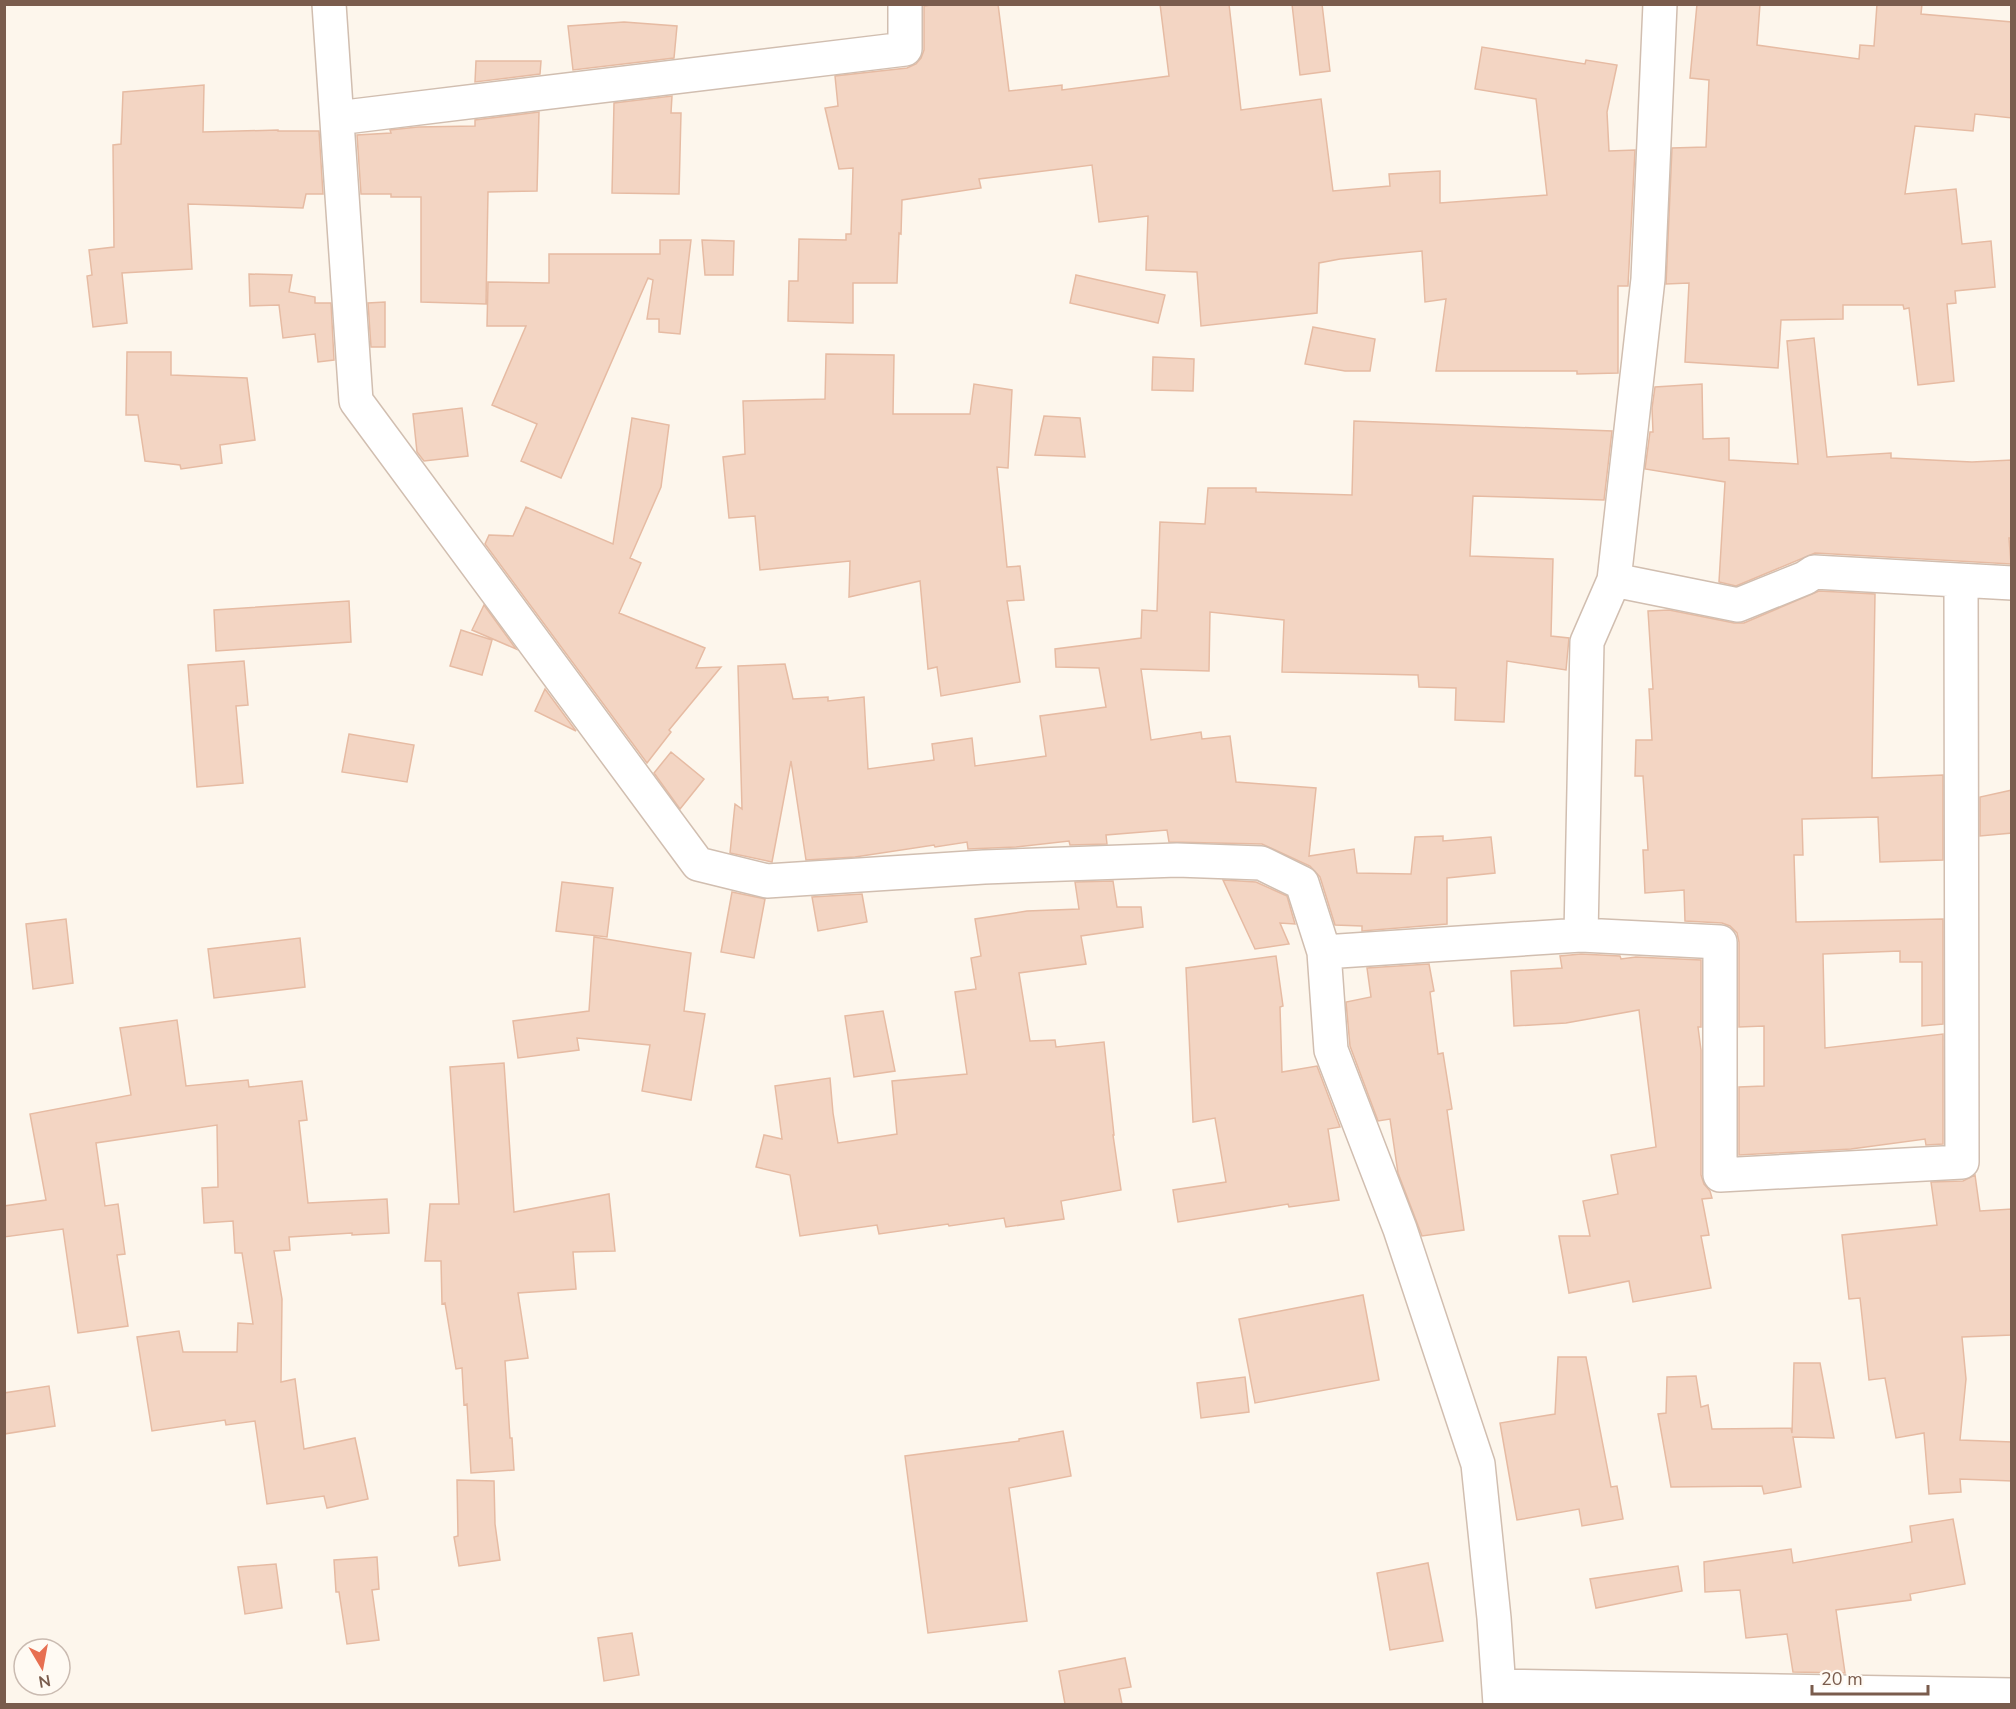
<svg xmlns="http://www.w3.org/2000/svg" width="2016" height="1709" font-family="'Nunito Sans',sans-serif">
<rect width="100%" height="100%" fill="#fdf6ec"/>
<path fill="#f3d5c3" stroke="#e6bba3" stroke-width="1.5" d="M939,4H998L1009,91L1062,85V90L1169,76L1160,4H1229L1241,110L1321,99L1333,191L1390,186L1389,174L1440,171V203L1547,195L1536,99L1475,89L1482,47L1585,64L1586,60L1617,65L1607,112L1609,151L1635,150L1628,286H1618V373L1577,374V371H1436L1446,299L1425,302L1422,251L1340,259L1319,263L1317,313L1201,326L1197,272L1146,270L1148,216L1099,222L1092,165L979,179L981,188L902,200L901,234L899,233L897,283H853V323L788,321L789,281H798L799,239L846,240V234H851L853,168L839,169L825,108L838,106L835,76L907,68L916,64L921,58L924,50V6Z
M1292,4H1322L1330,71L1300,75Z
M1697,4H1760L1757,45L1859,59L1860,45L1874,46L1877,4H1922L1921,14L2012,22V118L1975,114L1973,131L1915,126L1905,194L1956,189L1962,244L1991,241L1995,287L1955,291L1956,303L1947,304L1954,381L1918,385L1909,308L1904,309L1903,305H1843V319L1781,320L1778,368L1685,362L1689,283L1666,284L1672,148L1706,147L1709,80L1690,78Z
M624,22L677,26L674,58L573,70L568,26Z
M476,61H541L540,74L475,82Z
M204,85L203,132L278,130V131H319L323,194H306L303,208L188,204L192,269L122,273L127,323L93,327L87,276L92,275L89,250L114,247L113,145L121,144L123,92Z
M672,96L671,113H681L679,194L612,193L614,103Z
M539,112L537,191L488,192L486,304L421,302V197H391V194H361L357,135L391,133L390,130L418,127L475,126V120Z
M660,240H691L680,334L659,332V319H647L653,280L648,278L561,478L521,461L537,424L492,405L526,326H487L488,282L549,283V254H660Z
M702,240L734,241L733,275H705Z
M249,274L292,275L289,292L315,297V303H331L334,360L318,362L315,334L283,338L279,305L250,306Z
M1076,275L1165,295L1158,323L1070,303Z
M385,302V347H371L368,303Z
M1313,327L1375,339L1370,371H1345L1305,364Z
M1814,338L1827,457L1891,453V458L1972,462L2012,460V538H2009L2011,564L1815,553L1736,586L1719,582L1725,482L1645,469L1650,432H1653L1652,408L1655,387L1702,384L1703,439L1729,438V460L1798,464L1787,341Z
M127,352H171V375L247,378L255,440L220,445L222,463L181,469L180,465L145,461L138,415H126Z
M826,354L894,355L893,414H970L974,384L1012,390L1008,468L997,467L1007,567L1020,566L1024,600L1007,601L1020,682L941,696L937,667L928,669L920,581L849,597L850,561L760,570L755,516L729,518L723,457L745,454L743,401L825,399Z
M1153,357L1194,359L1193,391L1152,390Z
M462,408L468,456L424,461L417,452L413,414Z
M1044,416L1080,418L1085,457L1035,455Z
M632,418L669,425L661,487L630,558L641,563L619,613L705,648L696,668L721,667L669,730L671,732L647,763L485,544L489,535L513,536L526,507L613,544Z
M1354,421L1612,431L1604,500L1473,496L1470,556L1553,559L1551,636L1569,638L1566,670L1507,661L1504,722L1455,720L1456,688L1419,687L1418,675L1282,672L1284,620L1210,612L1209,671L1141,669L1151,740L1201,732L1202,739L1230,736L1236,782L1316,788L1309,856L1354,849L1357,873L1411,874L1415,837L1443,836V841L1491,837L1495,873L1447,878V924L1362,931V926L1335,925L1320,877L1310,866L1262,844L1169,842L1167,830L1106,835L1107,844L1070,845L1069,841L1016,847L968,849L967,842L935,847L934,845L855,857L806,860L791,761L772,862L730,853L735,804L742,809L738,666L785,664L793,699L828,697V701L864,697L868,769L934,760L932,744L972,738L975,766L1046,756L1040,716L1106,707L1099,668L1056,667L1055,649L1141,638L1142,610L1157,611L1160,522L1205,524L1208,488H1256V492L1352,495Z
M1819,591L1875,594L1872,778L1943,775V860L1880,862L1878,817L1802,819L1803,855H1794L1796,922L1943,919V1024L1922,1026V962H1900V951L1823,954L1825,1048L1943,1034V1144L1926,1145L1925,1139L1851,1149L1739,1155V1087L1764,1086V1026L1739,1027V942L1737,933L1730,926L1722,923L1685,921L1684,890L1645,893L1643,850H1648L1643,776H1635L1636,740H1652L1649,689H1653L1648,611L1669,610L1734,623H1744Z
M349,601L351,642L216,651L214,610Z
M484,605L516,649L472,630Z
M461,630L492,640L482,675L450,666Z
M244,661L248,705L236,706L243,783L197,787L188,665Z
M545,689L576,731L535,711Z
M349,734L414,745L407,782L342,772Z
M671,752L704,779L680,809L654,773Z
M2012,790V833L1980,836V797Z
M1223,880L1256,882L1287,896L1295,924L1280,923L1289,944L1255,949Z
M1113,881L1117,907H1141L1143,927L1081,936L1086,964L1019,973L1030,1041L1055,1040L1056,1047L1104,1042L1114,1135H1113L1121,1190L1061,1201L1064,1219L1006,1227L1004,1218L949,1226L948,1224L879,1234L877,1225L800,1236L790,1175L756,1167L764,1135L782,1139L775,1086L830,1078L833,1113L838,1143L897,1134L892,1081L967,1074L955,992L976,989L971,958L981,956L975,919L1027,911L1079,909L1075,882Z
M562,882L613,888L607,937L556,931Z
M732,892L765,899L754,958L721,952Z
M862,894L867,922L818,931L812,897Z
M66,919L73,983L33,989L26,924Z
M594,937L691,953L684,1011L705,1014L691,1100L642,1091L650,1045L577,1038L579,1050L518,1058L513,1021L589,1011Z
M300,938L305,987L214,998L208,949Z
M1581,954L1620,956L1621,959L1636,957L1701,960V1027H1698L1701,1050V1175L1704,1184L1710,1191L1712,1198L1702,1199L1709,1235L1701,1236L1711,1288L1633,1302L1629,1281L1569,1293L1559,1236H1590L1583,1201L1618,1194L1611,1155L1656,1147L1639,1010L1566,1023L1514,1026L1511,971L1562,968L1560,956Z
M1276,956L1283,1006L1280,1007L1282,1072L1317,1066L1340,1127L1328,1129L1339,1200L1289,1207L1288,1204L1178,1222L1173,1190L1226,1182L1215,1118L1193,1122L1186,968Z
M1429,964L1434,991L1430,992L1438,1054L1443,1053L1452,1109L1447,1110L1464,1230L1422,1236L1398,1173L1390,1119L1378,1121L1350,1046L1346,1002L1371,997L1367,968Z
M883,1011L895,1071L854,1077L845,1016Z
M177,1020L186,1086L248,1080L249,1087L302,1081L307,1120L299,1121L308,1203L387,1199L389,1233L352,1235V1233L289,1237L290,1250L274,1251L282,1299L281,1382L295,1379L304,1449L355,1438L368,1499L327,1508L324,1496L267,1504L255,1421L226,1425L225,1420L152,1431L137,1337L179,1331L183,1352H237L238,1323L253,1324L242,1253H235L233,1221L204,1223L202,1188L218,1187L217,1125L96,1143L105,1206L118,1204L125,1254L117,1255L128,1326L78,1333L63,1229L4,1237V1206L46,1200L30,1114L131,1095L120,1028Z
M504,1063L514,1212L609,1194L615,1251L573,1252L576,1289L518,1293L528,1358L505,1361L510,1438H512L514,1470L471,1473L467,1404L464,1405L462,1368L456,1369L445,1303L442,1304L441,1261H425L430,1204H459L450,1067Z
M1975,1175L1980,1211L2012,1209V1335L1962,1337L1966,1379L1960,1440L2012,1442V1481L1960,1479L1961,1492L1929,1494L1924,1433L1896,1438L1885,1378L1869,1380L1860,1298L1849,1299L1842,1235L1937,1225L1931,1182L1963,1181Z
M1363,1295L1379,1380L1255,1403L1239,1319Z
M1558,1357H1586L1611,1487L1617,1486L1623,1519L1582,1526L1579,1509L1517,1520L1500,1423L1555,1414Z
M1794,1363H1820L1834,1438L1793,1437L1801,1487L1764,1494L1762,1486L1671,1487L1658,1414L1666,1413L1667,1377L1696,1376L1701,1407L1708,1405L1712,1429L1791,1428L1792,1433Z
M1245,1377L1249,1412L1201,1418L1197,1383Z
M49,1386L55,1426L4,1434V1393Z
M1063,1431L1071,1476L1009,1488L1027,1621L928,1633L905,1456L1019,1441V1439Z
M457,1480L494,1481L495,1524L500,1560L459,1566L454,1537L458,1536Z
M1953,1519L1965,1584L1910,1594L1911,1600L1836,1610L1845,1673L1793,1672L1787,1634L1746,1638L1740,1590L1705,1592L1704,1562L1791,1549L1793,1563L1912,1542L1910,1526Z
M377,1557L379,1589L372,1590L379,1640L347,1644L339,1592H336L334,1560Z
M1428,1563L1443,1641L1390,1650L1377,1573Z
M276,1564L282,1608L245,1614L238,1567Z
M1678,1566L1682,1591L1596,1608L1590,1579Z
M632,1633L639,1675L604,1681L598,1638Z
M1125,1658L1131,1687L1119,1689L1122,1704H1065L1059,1671Z"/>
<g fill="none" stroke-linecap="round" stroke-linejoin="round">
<defs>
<path id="street" d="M329,4L356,401L698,864L767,881L984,867L1177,860L1261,863L1302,883L1324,952L1581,935L1587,642L1614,580
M1660,4L1648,279L1614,580L1738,605L1805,578L1814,572L2012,583
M337,118L905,49V4
M1581,935L1720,942V1175L1962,1162L1961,581
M1324,952L1331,1050L1400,1229L1478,1464L1494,1618L1500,1704
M1499,1686L2012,1695"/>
</defs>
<use href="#street" stroke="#d1beb0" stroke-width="36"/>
<use href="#street" stroke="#fff" stroke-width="33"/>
</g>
<rect width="2016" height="1709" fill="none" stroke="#7a5c4d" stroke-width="12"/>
<g transform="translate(42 1667) rotate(170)"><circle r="28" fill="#fffaf3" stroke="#cabbb1" stroke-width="1.5"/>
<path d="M0-4.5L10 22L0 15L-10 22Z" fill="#e76f51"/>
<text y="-9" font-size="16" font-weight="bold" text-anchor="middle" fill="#7a5c4d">N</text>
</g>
<path d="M1812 1685v9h116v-9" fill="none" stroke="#7a5c4d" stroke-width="3"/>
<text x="1821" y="1685" font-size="18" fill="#7a5c4d" stroke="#fffaf3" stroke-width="4.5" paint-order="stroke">20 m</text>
</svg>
